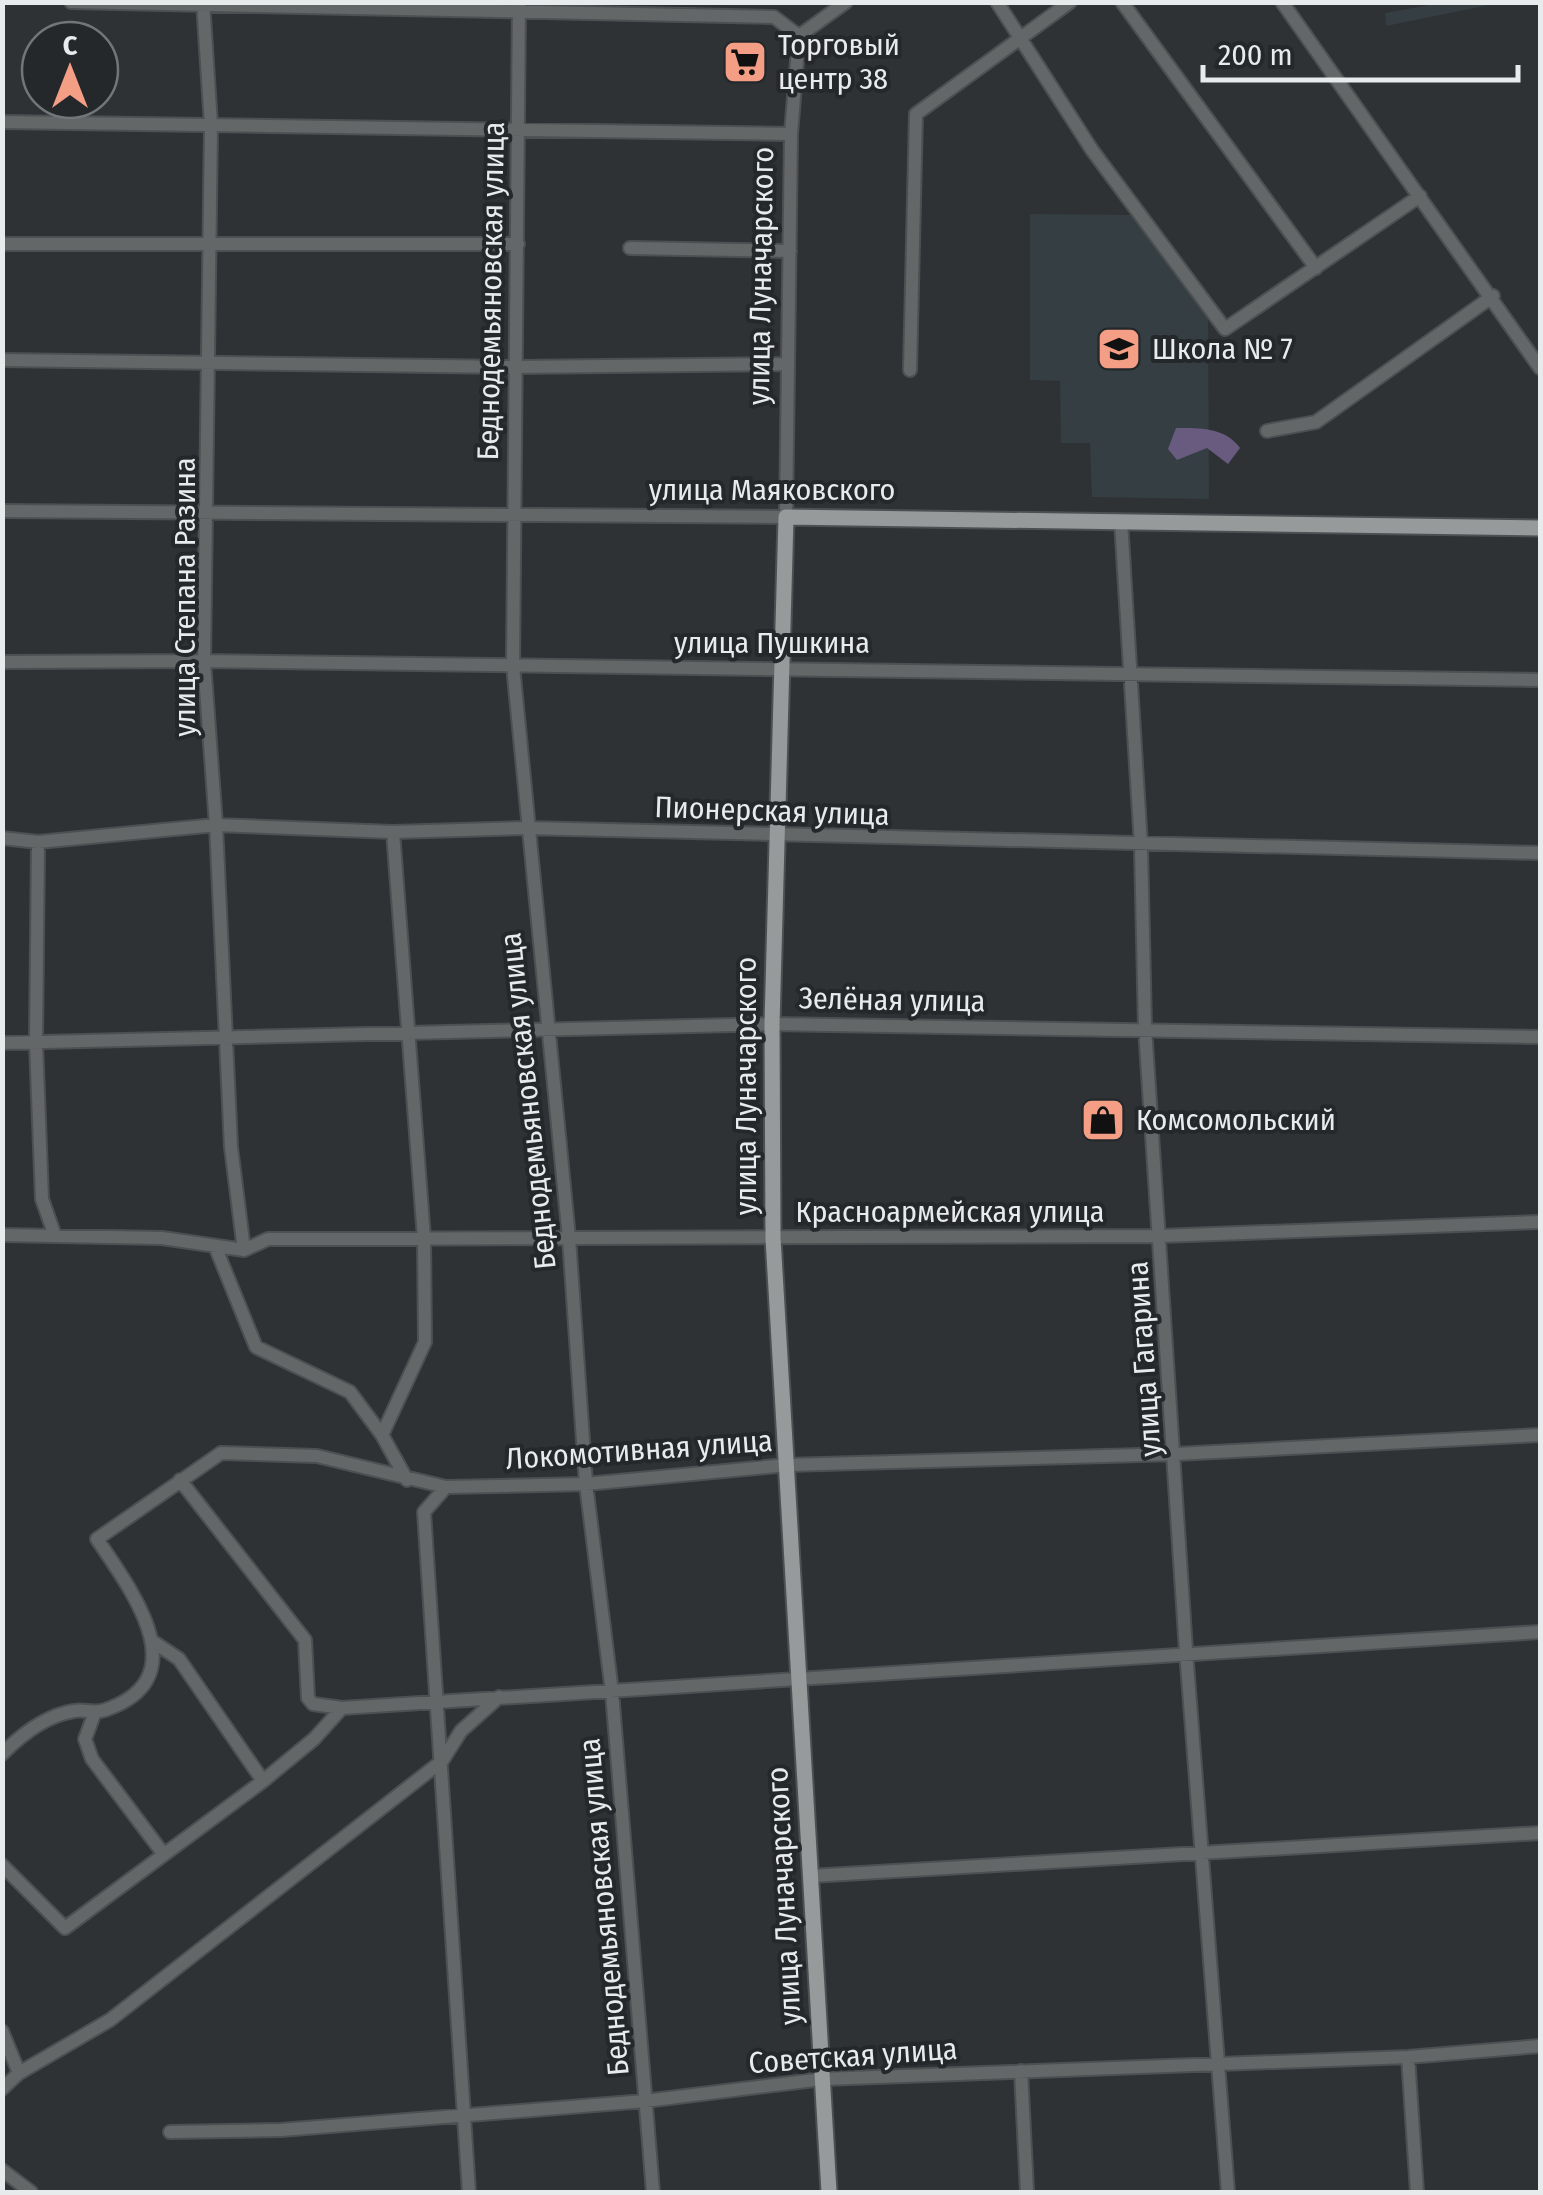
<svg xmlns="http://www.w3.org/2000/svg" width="1543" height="2195" font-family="'Fira Sans Condensed',sans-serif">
<rect width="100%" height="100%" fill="#2f3235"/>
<path fill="#353e43" d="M1440,3L1494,4L1386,26L1385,13Z
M1030,214L1134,215L1208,317L1209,499L1092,497L1090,443H1061L1060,381L1030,380Z"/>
<path fill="#685b7f" d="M1176,428C1199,428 1225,427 1240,448L1228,464L1207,448L1177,460L1168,449Z"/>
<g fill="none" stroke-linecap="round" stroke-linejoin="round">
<defs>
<path id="minor" d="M71,2L774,17L799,36
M203,2L211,125L204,661L216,825L231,1147L244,1250
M519,2L513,666L569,1238L586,1484L612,1692L653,2192
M997,2L1092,150L1225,329L1420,196
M1122,2L1316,268
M1282,2L1540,368
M2,122L791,134
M2,244H518
M630,248L790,251
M2,360L516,367L786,364
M910,370L916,114L1070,2
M1267,431L1316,422L1493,296
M2,511L786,517L791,134L799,36L846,2
M1121,521L1141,846L1145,1028L1186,1651L1228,2192
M2,662L204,661L1540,680
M393,832L424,1238L425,1342L382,1435L407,1480
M2,838L38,842L216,825L393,832L526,828L1540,853
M38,842L36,1043L42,1199L55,1236
M2,1043L772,1024L1540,1037
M2,1235L162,1238L244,1250L268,1239L1160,1236L1540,1222
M215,1246L256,1347L350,1392L382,1435
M180,1480L305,1640L308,1698L313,1704L342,1708L1540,1632
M446,1487L424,1512L469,2192
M152,1641L179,1659L263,1781L314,1739L342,1708
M95,1712L85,1739L92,1759L162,1852
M2,1754C21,1735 47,1715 74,1711C85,1709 94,1714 105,1710C199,1678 131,1590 97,1539L221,1453L317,1456L446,1487L586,1484L787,1465L1176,1454L1540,1435
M2,1865L65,1928L263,1781
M810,1876L1540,1833
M2,2031L19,2073
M1408,2057L1417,2192
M1021,2071L1027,2192
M2,2089L19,2073L110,2020L442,1761L461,1731L499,1697
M170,2132L281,2130L645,2101L823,2079L1408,2057L1540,2046
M2,2170L31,2192"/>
<path id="major" d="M829,2192L773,1238L772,1024L786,517L1540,528"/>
</defs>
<use href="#minor" stroke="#4d5052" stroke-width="16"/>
<use href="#major" stroke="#4d5052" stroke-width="19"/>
<use href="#minor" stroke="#646767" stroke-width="12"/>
<use href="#major" stroke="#969a9b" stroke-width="15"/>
</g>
<defs>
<symbol id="supermarket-square" viewBox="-11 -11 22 22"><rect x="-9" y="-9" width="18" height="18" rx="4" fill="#f49e86" stroke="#25282b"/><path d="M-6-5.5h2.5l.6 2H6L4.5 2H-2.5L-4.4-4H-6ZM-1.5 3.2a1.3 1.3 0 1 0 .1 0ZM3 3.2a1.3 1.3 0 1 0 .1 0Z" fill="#111"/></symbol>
<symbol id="school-square" viewBox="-11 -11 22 22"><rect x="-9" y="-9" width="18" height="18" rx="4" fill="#f49e86" stroke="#25282b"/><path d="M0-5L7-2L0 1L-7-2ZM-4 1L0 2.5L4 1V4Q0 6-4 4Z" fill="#111"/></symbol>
<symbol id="shop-square" viewBox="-11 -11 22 22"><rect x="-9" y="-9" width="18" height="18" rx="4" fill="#f49e86" stroke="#25282b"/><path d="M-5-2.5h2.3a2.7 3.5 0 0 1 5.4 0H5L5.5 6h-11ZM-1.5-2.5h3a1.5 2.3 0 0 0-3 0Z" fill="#111"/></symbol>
</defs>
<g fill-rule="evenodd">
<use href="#supermarket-square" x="720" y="37" width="50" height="50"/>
<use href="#school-square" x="1094" y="324" width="50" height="50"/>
<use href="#shop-square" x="1078" y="1095" width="50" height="50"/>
</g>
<g text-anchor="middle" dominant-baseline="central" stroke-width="8" stroke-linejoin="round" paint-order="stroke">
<g font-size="30" fill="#e8ebec" stroke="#25282b" text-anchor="start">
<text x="778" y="45">Торговый<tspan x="778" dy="34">центр 38</tspan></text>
<text x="1152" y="349">Школа № 7</text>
<text x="1136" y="1120">Комсомольский</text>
</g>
<g font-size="30" fill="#e8ebec" stroke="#25282b">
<text transform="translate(761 276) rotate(-89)">улица Луначарского</text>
<text transform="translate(491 291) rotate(-89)">Беднодемьяновская улица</text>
<text x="772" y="490">улица Маяковского</text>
<text transform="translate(185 597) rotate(-90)">улица Степана Разина</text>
<text x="772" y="643">улица Пушкина</text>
<text transform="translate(772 811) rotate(2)">Пионерская улица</text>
<text transform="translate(892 1000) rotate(1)">Зелёная улица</text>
<text transform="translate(746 1086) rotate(-90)">улица Луначарского</text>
<text transform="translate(528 1101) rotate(-96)">Беднодемьяновская улица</text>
<text x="950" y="1212">Красноармейская улица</text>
<text transform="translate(1144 1359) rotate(-94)">улица Гагарина</text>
<text transform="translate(639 1450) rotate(-4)">Локомотивная улица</text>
<text transform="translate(784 1896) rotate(-93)">улица Луначарского</text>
<text transform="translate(604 1907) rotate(-95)">Беднодемьяновская улица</text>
<text transform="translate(853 2056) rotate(-4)">Советская улица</text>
</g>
</g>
<rect width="1543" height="2195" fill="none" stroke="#e8ebec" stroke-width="10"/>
<g transform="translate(70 70)"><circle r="48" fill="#25282b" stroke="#737678" stroke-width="2.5"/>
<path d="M0-8L18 38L0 25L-18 38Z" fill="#f49e86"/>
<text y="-15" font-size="28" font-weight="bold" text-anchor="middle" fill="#e8ebec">С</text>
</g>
<path d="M1203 65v15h315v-15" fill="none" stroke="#e8ebec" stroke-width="5"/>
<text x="1218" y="65" font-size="30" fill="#e8ebec" stroke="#25282b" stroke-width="8" paint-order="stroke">200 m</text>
</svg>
